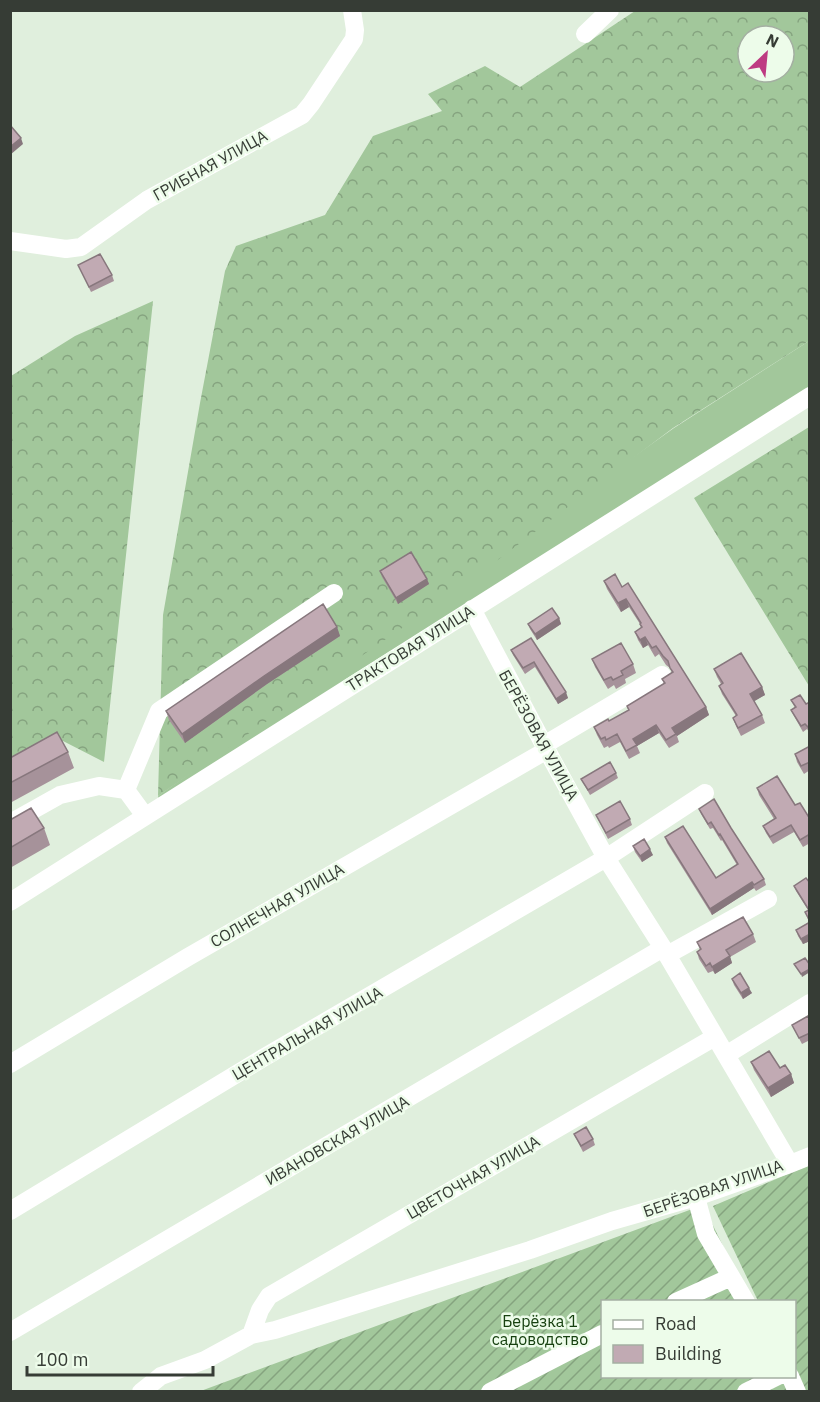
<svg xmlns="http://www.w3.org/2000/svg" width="820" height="1402" font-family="'IBM Plex Sans',sans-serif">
<defs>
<pattern id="forest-crowns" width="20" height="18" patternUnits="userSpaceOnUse" patternTransform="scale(1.5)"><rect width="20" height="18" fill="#a2c79b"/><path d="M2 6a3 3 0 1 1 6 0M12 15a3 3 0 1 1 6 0" fill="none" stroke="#85a37f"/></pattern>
<pattern id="garden-furrows" width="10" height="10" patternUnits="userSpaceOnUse" patternTransform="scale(1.5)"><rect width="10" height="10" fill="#a2c79b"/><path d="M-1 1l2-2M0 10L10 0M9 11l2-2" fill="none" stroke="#85a37f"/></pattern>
</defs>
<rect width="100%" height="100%" fill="#e0efdd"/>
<path fill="#a2c79b" d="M809,341V389L161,806L158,796L674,428Z"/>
<path fill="url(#forest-crowns)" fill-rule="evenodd" d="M635,11H809V341L673,428L463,586L158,796L163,615L200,403L225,271L236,246L325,215L373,136L442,111L428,94L485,66L520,87ZM748,36H784V72H748Z
M153,301L104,762L63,741L11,771V376L75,336Z
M809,427V686L694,498Z"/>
<path fill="url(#garden-furrows)" d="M809,1165V1391H800L794,1376V1302L758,1301L713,1206Z
M703,1205L750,1301L602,1302V1376L786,1377L793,1392H198Z"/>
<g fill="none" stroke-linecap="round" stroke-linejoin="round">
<path stroke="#fff" stroke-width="18" d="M585,34L610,10
M10,241L66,249L81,247L147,200L302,115L311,104L354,39L355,30L352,10
M472,609L544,745L606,858L663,948L790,1164
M544,745L662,675
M126,790L159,711L334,593
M10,823L60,795L99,786L126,790L145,816
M10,902L810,396
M667,955L768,899
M726,1055L810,1003
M10,1064L188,957L547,750
M696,1197L706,1234L746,1302
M10,1211L263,1058L606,858L705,793
M676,1302L731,1277
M10,1332L663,948
M251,1335L260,1310L269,1296L715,1037
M790,1376L797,1392
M141,1392L161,1376L205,1360L251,1335L275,1330L530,1250L612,1221L696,1197L790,1164L810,1156
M490,1392L602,1334
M746,1392L778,1376"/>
</g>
<path fill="#a6929a" d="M78,265L112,275L114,281L91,292Z
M380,571L427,579L429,584L398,604L382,577Z
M604,581L622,587L706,707L709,715L677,736L679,742L669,748L659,733L637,746L640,753L629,759L620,742L609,748L608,746L604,748L597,735L594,727L609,721L628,710L627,706L664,684L662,679L672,673L670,668L666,665L659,654L655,657L648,645L643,648L638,640L635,632L641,628L640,624L629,607L621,612L607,589Z
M559,618L561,624L537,640L530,629L528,624Z
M337,627L340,636L267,684L185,743L169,720L166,711Z
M531,638L568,698L558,704L535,667L525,674L513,655L511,650Z
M592,659L633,664L636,673L625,679L626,683L616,689L614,685L608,689L595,667Z
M714,669L762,687L765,695L754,701L762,715L765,723L741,736L736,726L733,718L736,716L722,694L719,686L721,684L717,677Z
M791,700L806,704L810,702V733L807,729L803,732L794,716L791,710L795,708Z
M810,746V770L804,774L797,762L795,754Z
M68,752L74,768L10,803V758Z
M616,773L618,778L590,795L581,779Z
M757,788L795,805L810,819V843L803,847L794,832L773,844L766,833L763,826L774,819L759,795Z
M699,809L731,828L764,879L766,885L756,891L754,888L712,915L667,843L665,837L716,878L737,865L722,840L721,841L713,828L710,829L701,814Z
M596,815L630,819L632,825L608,839Z
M10,820L44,828L50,845L10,868Z
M633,846L653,855L642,862L635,852Z
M810,883V941L803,944L798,936L796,930L809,922L805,912L808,910L796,891L794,886Z
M753,934L756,942L730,957L732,963L715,974L713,971L708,973L699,959L697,952L700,950L697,942Z
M732,979L752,993L743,999L734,985Z
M810,1019V1040L802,1044L792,1025Z
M751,1062L780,1068L791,1074L794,1083L771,1097L754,1070Z
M574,1134L593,1139L595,1145L583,1152Z"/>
<path fill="#87777d" d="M21,138L23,144L10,155V147Z
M427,579L429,584L398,604L396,598Z
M626,599L629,607L621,612L618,603Z
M559,618L561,624L537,640L535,634Z
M337,627L340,636L267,684L185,743L182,734L264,676Z
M645,637L648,645L643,648L640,640Z
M762,687L765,695L753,702L750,694Z
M566,692L568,698L558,704L556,699Z
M706,707L709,715L677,736L672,728Z
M656,725L659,733L637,746L633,739Z
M650,849L653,855L642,862L640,856Z
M752,882L754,888L712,915L710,909Z
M810,934V941L803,944L801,939Z
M730,956L732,963L715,974L712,967Z
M810,969V972L802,977L801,974Z
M749,988L752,993L743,999L741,993Z
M791,1074L794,1083L771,1097L768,1088Z"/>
<path fill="#c1aab3" stroke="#87777d" stroke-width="1.5" d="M10,125L21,138L10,147Z
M100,254L112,275L89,287L78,265Z
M411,552L427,579L396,598L380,571Z
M615,574L622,587L628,583L706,707L672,728L676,734L666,740L656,725L633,739L637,745L626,751L617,734L606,740L605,737L601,739L594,727L608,719L609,721L629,710L627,706L665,683L662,679L673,672L670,668L668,661L663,656L656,646L652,648L645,637L640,640L635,632L642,627L640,624L641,623L626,599L618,603L604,581Z
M323,604L337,627L264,676L182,734L166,711Z
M552,608L559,618L535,634L528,624Z
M531,638L566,692L556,699L534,662L523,668L511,650Z
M621,643L633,664L621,671L623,675L613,680L611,677L604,680L592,659Z
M741,653L762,687L750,694L762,715L738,728L733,718L737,715L719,686L723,683L714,669Z
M800,695L806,704L810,702V726L808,727L805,724L801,726L791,710L796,707L791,700Z
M57,732L68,752L10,783V758Z
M810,746V762L801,766L795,754Z
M610,762L616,773L588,790L581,779Z
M777,776L795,805L800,803L810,819V834L800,840L791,825L770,837L763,826L776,818L757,788Z
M714,799L731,828L764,879L754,885L752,882L710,909L665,837L683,826L716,878L738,864L720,834L719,835L711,822L708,824L699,809Z
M620,801L630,819L606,833L596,815Z
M31,808L44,828L10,848V820Z
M644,839L650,849L640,856L633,846Z
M806,878L810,883V921L805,912L809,910L794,886Z
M743,917L753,934L726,950L730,956L712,967L710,963L706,966L697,952L701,949L697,942Z
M810,922V934L801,939L796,930Z
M805,958L810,965V969L801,974L794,964Z
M740,973L749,988L741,993L732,979Z
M808,1016L810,1019V1033L799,1038L792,1025Z
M769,1051L780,1068L785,1065L791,1074L768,1088L751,1062Z
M586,1127L593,1139L581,1146L574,1134Z"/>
<g text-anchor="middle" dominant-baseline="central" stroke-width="5" stroke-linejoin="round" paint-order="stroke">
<g font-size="16" fill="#363c35" stroke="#edfcea">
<text transform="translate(210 165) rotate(-29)">ГРИБНАЯ УЛИЦА</text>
<text transform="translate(410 648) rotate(-32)">ТРАКТОВАЯ УЛИЦА</text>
<text transform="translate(539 735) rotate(61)">БЕРЁЗОВАЯ УЛИЦА</text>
<text transform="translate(277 905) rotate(-30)">СОЛНЕЧНАЯ УЛИЦА</text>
<text transform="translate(307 1033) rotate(-30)">ЦЕНТРАЛЬНАЯ УЛИЦА</text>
<text transform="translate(337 1140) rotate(-30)">ИВАНОВСКАЯ УЛИЦА</text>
<text transform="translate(473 1177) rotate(-30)">ЦВЕТОЧНАЯ УЛИЦА</text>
<text transform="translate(713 1188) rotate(-19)">БЕРЁЗОВАЯ УЛИЦА</text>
</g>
<g font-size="16" fill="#174110" stroke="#edfcea">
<text x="540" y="1321">Берёзка 1<tspan x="540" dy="18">садоводство</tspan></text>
</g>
</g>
<rect width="820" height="1402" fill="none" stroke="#363c35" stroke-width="24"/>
<rect x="601" y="1300" width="195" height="78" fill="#edfcea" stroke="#a4afa2" stroke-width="1.5"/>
<rect x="613" y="1320" width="30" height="9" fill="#ffffff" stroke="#a4afa2" stroke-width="1.5"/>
<text x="655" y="1330" font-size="18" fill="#363c35">Road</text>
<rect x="613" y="1345" width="30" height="18" fill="#c1aab3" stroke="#a4afa2" stroke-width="1.5"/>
<text x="655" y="1360" font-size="18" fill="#363c35">Building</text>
<g transform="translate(766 54) rotate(26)"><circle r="28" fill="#edfcea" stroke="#a4afa2" stroke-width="1.5"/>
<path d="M0-4.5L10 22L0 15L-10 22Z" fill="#be3b82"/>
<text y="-9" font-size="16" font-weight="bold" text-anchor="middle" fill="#363c35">N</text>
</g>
<path d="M27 1366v9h186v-9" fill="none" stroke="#363c35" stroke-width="3"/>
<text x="36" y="1366" font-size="18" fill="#363c35" stroke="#edfcea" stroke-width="4.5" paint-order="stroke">100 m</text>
</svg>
